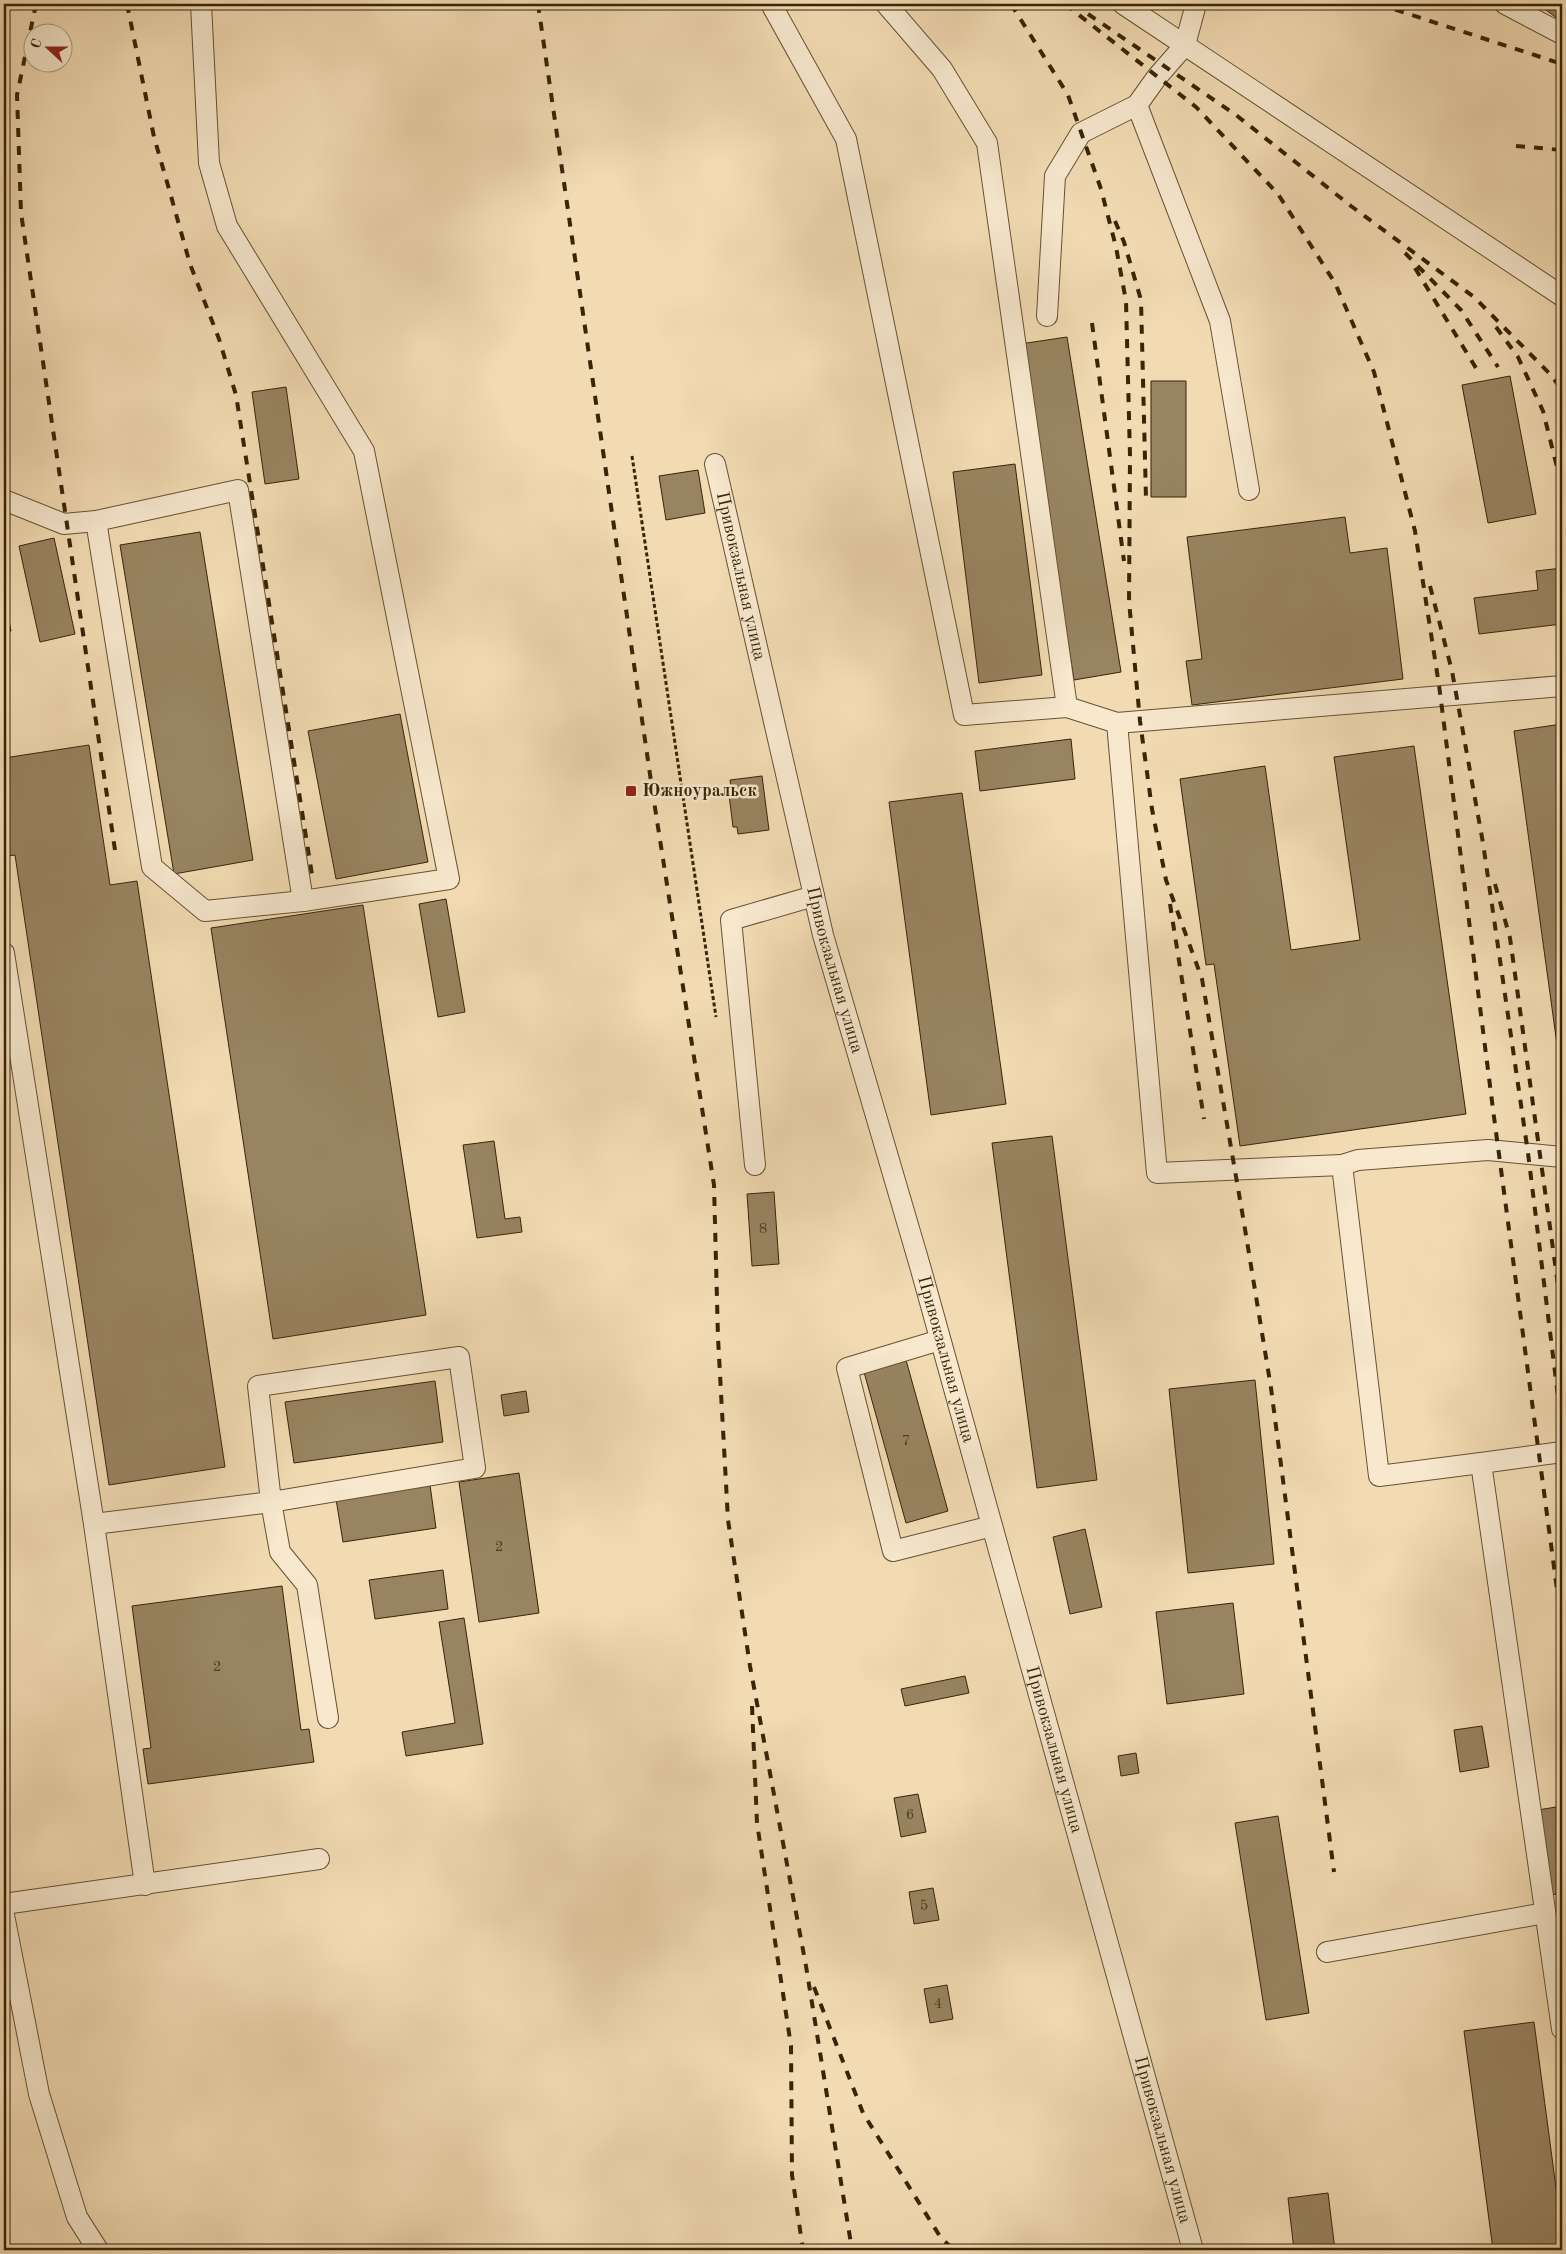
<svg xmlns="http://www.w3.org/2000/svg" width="1566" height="2254" font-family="'Old Standard TT',serif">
<rect width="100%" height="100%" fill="#f2dbb3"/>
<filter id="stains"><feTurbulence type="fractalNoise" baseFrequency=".004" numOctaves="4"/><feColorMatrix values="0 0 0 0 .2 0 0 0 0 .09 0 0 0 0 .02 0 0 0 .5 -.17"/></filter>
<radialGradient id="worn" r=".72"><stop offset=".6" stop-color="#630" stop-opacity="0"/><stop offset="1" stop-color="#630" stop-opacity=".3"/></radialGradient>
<path fill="#988461" stroke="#372508" d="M1538,4H1562V22Z
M1067,337L1121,672L1074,680L1020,344Z
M1510,376L1536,514L1488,523L1462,385Z
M1151,381H1186V497H1151Z
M286,387L299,479L265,484L252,392Z
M1015,464L1042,675L979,683L953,472Z
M698,470L705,513L666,520L659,476Z
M1345,517L1350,553L1387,548L1403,679L1192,705L1186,661L1202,659L1187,537Z
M200,532L253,860L174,874L120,545Z
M54,538L75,634L40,642L19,546Z
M1562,568V624L1479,634L1474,598L1538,590L1536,571Z
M4,596L11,631L4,633Z
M400,714L428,862L336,879L308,731Z
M1562,724V1081L1514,731Z
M1071,739L1075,779L980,791L975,751Z
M89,745L110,885L137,881L225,1467L109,1485L15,855L7,856L4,835V758Z
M1414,746L1466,1114L1240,1146L1214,964L1206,965L1180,779L1265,766L1291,950L1360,940L1334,757Z
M762,776L769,830L738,834L737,827H733L728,787H731L730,780Z
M962,793L1006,1104L931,1115L889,802Z
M446,899L465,1012L438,1017L419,904Z
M363,905L426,1315L273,1339L211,928Z
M1052,1136L1097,1480L1037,1488L992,1143Z
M494,1141L505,1219L520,1217L522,1232L477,1238L463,1145Z
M774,1192L779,1264L752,1266L747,1194Z
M906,1360L948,1511L906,1523L864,1372Z
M1255,1380L1274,1564L1188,1573L1169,1389Z
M435,1381L443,1442L294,1463L285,1402Z
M526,1391L529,1412L504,1416L501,1395Z
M519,1473L539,1613L479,1622L459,1482Z
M430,1485L436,1528L343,1542L336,1499Z
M1085,1529L1102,1607L1070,1614L1053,1537Z
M443,1570L448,1609L375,1619L369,1580Z
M282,1586L301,1730L309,1729L314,1762L148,1784L143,1749L151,1748L132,1606Z
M1233,1603L1244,1694L1167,1704L1156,1612Z
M464,1618L483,1744L406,1756L402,1732L455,1723L439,1622Z
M965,1676L969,1693L905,1706L901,1689Z
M1482,1726L1489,1767L1460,1772L1454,1730Z
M1136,1753L1139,1773L1121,1776L1118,1756Z
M918,1794L926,1832L901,1837L894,1798Z
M1562,1806V1893L1552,1895L1538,1810Z
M1278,1816L1309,2013L1266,2020L1235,1823Z
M933,1888L939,1920L914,1924L909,1892Z
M947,1985L953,2019L930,2023L924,1989Z
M1534,2022L1562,2233V2250H1493L1464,2031Z
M1328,2193L1335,2250H1294L1288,2198Z"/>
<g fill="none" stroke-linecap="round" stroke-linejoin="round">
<defs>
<g id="minor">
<path d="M771,4L846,139L964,715L1067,707L1117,723L1157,1173L1342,1165L1379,1476L1481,1463L1562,2029"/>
<path d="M886,4L942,69L987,143L1067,707"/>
<path d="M1123,4L1562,296"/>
<path d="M1505,4L1562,34"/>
<path d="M1137,105L1220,321L1249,490"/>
<path d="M1047,316L1055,176L1081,133L1137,105L1157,77L1185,45L1196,4"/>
<path id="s1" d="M715,464L823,935L920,1266L1193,2250"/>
<path d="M4,500L64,524L96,521L238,490L303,901"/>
<path d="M96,521L152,867L205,911L303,901L449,879L364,451L227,226L209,163L201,4"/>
<path d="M1117,723L1562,686"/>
<path d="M4,953L94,1524L271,1502L475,1468L459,1357L258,1386L271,1502L280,1552L307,1585L328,1718"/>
<path d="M755,1165L731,920L814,896"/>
<path d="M1342,1165L1358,1160L1488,1150L1562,1157"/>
<path d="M940,1340L847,1368L893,1551L992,1526"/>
<path d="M1481,1463L1562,1452"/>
<path d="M94,1524L145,1885"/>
<path d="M4,1904L319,1859"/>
<path d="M4,1915L39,2094L77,2217L98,2250"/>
<path d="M1327,1952L1545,1913"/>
</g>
</defs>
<use href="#minor" stroke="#665233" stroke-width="22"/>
<path stroke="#372508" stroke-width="3" stroke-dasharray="4 2.5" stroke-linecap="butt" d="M632,456L716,1017"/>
<use href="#minor" stroke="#f7e8ce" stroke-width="20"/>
<path stroke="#372508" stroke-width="4" stroke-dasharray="9 9" stroke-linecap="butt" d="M36,4L17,95L21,213L115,850
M127,4L154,137L169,189L190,264L219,339L236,395L313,881
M538,4L653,795L714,1185L718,1338L728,1520L750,1666L806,1966L852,2250
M1011,4L1068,95L1101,189L1116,247L1126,301L1130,456L1129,601L1140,721L1152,809L1166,880L1202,979L1244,1223L1271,1388L1334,1872
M1065,4L1196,107L1278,194L1335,283L1374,372L1415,531L1439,685L1494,1117L1562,1627
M1378,4L1562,64
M1088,14L1236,115L1351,206L1474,297L1551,375L1562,390
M1516,146L1562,150
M1115,221L1124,242L1141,300L1146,499
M1405,253L1461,310L1498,367
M1415,268L1476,368
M1092,323L1124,561
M1496,327L1518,357L1543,411L1562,487
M1430,586L1452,671L1483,843L1528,1153L1562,1429
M1495,884L1510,938L1562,1314
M1170,904L1204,1119
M752,1706L757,1823L791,2046L792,2175L803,2250
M814,1987L863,2113L941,2238L954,2250"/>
</g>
<rect fill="#8f2418" stroke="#f7e8ce" stroke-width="2" x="625" y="785" width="12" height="12" rx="2.5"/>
<g text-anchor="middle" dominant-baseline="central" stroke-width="5" stroke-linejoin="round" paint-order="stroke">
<g font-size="15" fill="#4f3d1e">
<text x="763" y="1229">8</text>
<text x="906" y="1441">7</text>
<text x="499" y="1547">2</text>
<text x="217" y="1667">2</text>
<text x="910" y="1815">6</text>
<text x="924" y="1906">5</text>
<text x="938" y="2004">4</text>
</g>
<g font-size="18" fill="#372508" stroke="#f7e8ce">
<text stroke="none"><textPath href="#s1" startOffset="115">Привокзальная улица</textPath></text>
<text stroke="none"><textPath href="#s1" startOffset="520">Привокзальная улица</textPath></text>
<text stroke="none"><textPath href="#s1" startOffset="925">Привокзальная улица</textPath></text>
<text stroke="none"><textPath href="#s1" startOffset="1330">Привокзальная улица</textPath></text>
<text stroke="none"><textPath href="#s1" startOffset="1735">Привокзальная улица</textPath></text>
</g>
<g font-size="18" font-weight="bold" fill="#372508" stroke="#f7e8ce" text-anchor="start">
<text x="642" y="791">Южноуральск</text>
</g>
</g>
<rect width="1566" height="2254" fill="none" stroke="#f2dbb3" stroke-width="20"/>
<rect x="5" y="5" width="1556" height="2244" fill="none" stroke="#372508" stroke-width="2.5"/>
<rect x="10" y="10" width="1546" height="2234" fill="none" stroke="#372508"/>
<g transform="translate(48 48) rotate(291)"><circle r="24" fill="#f7e8ce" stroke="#aa9a7f"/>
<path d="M0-4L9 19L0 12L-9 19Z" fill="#8f2418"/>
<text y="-8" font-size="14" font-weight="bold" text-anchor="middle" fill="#372508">С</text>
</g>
<rect width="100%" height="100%" filter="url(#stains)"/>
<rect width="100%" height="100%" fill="url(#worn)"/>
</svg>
